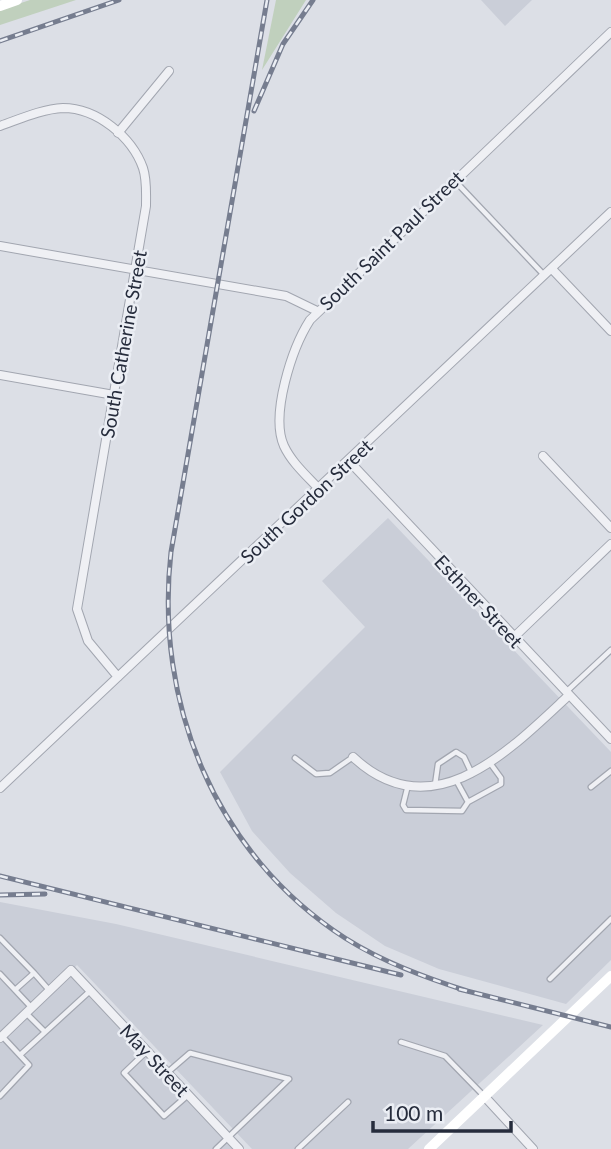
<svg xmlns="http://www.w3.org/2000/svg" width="611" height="1149" font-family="Lato,sans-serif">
<rect width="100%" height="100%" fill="#dcdfe6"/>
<path fill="#caced8" d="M481,0H532L505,26Z
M388,518L611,752V960L566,1004L439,969L385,946L336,913L290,873L252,831L220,772L365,627L322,581Z
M0,902L116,924L543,1025L408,1149H252L77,965L72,970L239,1149H0Z"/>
<path fill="#c0d0bd" d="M30,0H76L0,25V10Z
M276,0H306L262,70Z"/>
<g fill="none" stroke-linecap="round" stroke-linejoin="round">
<defs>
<path id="service" d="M456,182L544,275
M566,692L611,650
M295,758L316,774L330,773L353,757
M408,785L403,805L406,810L462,811L468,802L456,780
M435,785L438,764L456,752L464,757L472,774
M591,787L611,771
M468,802L501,784V778L490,763
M0,938L34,973
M0,974L31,1007
M550,979L611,919
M15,990L34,973L49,990
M27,1014L45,1032
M401,1042L445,1056L484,1096
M146,1052L124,1073L164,1116L188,1095
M20,1055L90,991
M168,1072L190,1053L289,1079
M0,1096L29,1065L2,1036
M216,1149L289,1079
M298,1149L348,1102"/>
<path id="minor" d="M0,126C20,119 42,109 63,108C97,108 132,137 143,168C147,180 146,193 146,206L77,609L88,641L118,677
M118,133L169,71
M0,246L286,296L317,311
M552,269L611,331
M0,375L114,395
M543,456L611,528
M349,461L611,739
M319,489C307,476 292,463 284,446C270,415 292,348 310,320L611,32
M513,638L611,544
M353,757C432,831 510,750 568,696
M0,788L611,212
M0,1038L71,970L239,1149
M485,1097L533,1149"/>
</defs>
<use href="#service" stroke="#a2a6b0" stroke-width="7"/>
<use href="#minor" stroke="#a2a6b0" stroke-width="10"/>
<use href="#service" stroke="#eff0f4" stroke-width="4.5"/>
<use href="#minor" stroke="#eff0f4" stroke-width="8"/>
<path stroke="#fff" stroke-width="10" d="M0,6L17,0
M429,1149L611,976"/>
<defs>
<path id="rail" d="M267,0L171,552C154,703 215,854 345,938C383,962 424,977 467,991
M0,41L119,0
M254,111L283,44L313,0
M0,876L401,975
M0,895L45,894
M459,989L611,1027"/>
</defs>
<use href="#rail" stroke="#767d8f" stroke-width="5"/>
<use href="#rail" stroke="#ebeef4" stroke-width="2.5" stroke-dasharray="8" stroke-linecap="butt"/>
</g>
<g text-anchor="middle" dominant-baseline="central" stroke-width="5" stroke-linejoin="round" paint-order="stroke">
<g font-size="19" fill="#262c3c" stroke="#ebeef4">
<text transform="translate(391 240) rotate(-44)">South Saint Paul Street</text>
<text transform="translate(123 344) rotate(-80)">South Catherine Street</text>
<text transform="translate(306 501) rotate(-43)">South Gordon Street</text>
<text transform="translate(479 601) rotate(47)">Esthner Street</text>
<text transform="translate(155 1060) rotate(47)">May Street</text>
</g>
</g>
<path d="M373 1121v10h138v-10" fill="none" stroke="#262c3c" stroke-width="3.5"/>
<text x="384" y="1121" font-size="21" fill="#262c3c" stroke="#ebeef4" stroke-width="5" paint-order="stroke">100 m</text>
</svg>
